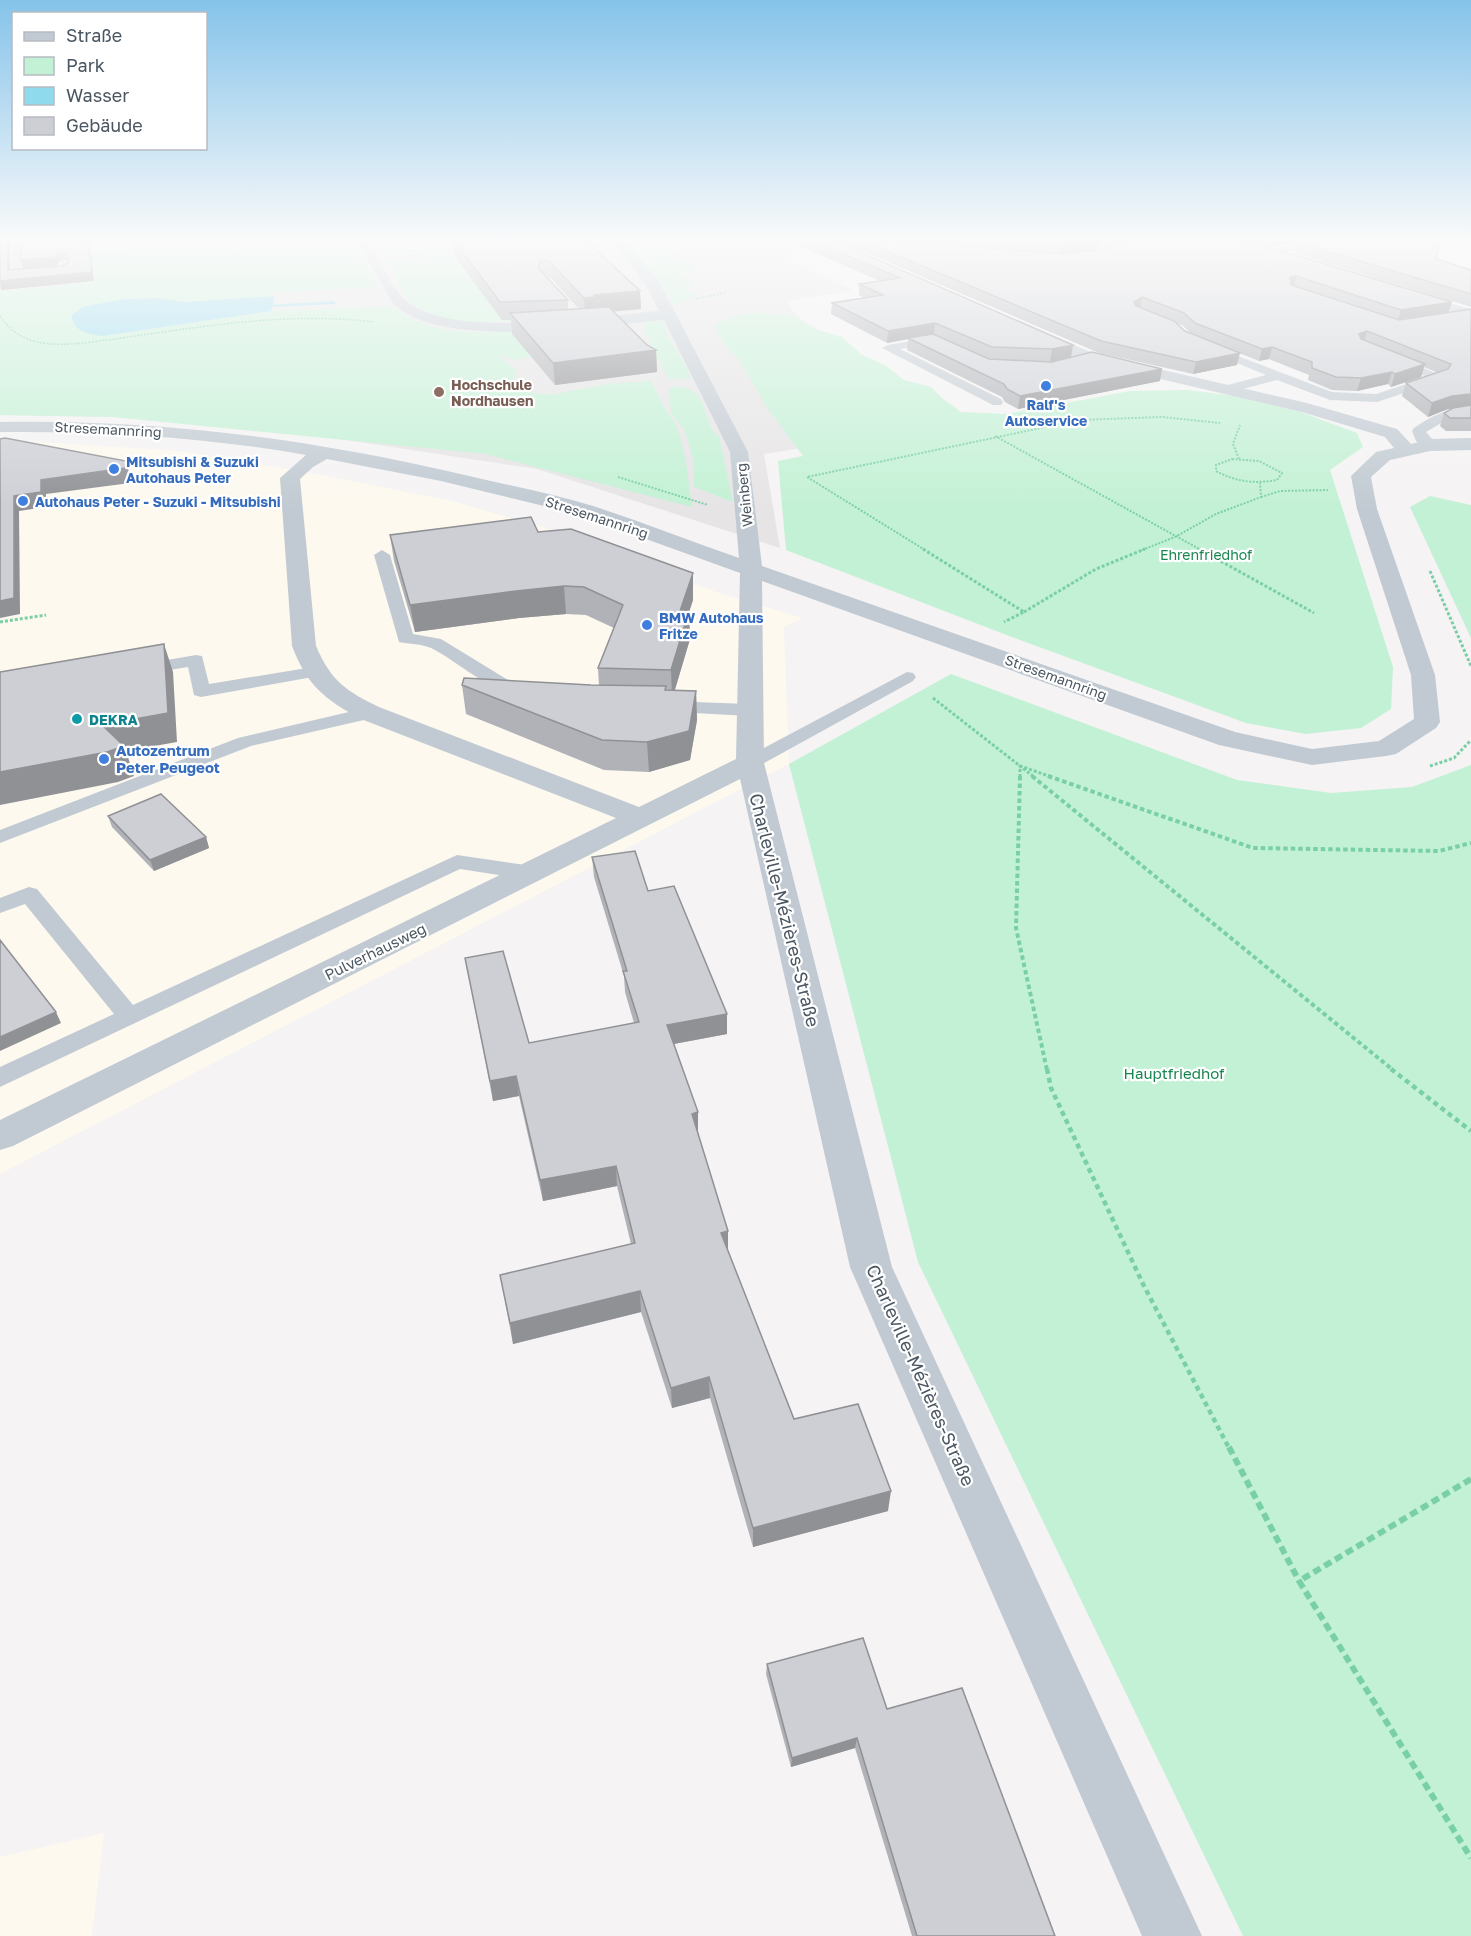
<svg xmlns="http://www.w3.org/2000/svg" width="1471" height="1936" font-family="'Golos Text',sans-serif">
<rect width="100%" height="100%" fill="#f5f3f3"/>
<path fill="#fdf9ef" d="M24,441L181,451L317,474L452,501L542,527L722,594L803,618L784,627L789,764L0,1174V443Z
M104,1833L92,1936H0V1857Z"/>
<path fill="#e6e4e5" d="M0,238H1208L1317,273L848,245L798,252L788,260L853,290L788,301L793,311L852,369L918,429L764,454L780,548L537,469L300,433L113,417L0,415Z"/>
<path fill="#c3f1d5" d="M88,238H99L100,251L151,247L149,238H218L222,248L253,246L250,238H353L378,287L271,293L275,296L185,302L144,297L102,336L271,311L393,306C429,339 491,333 536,329C549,328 565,324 577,326C592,329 607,335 622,339L526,350L531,357L515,360L498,355L516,370L514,382L505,389L550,395L608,384L651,381L665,409L677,426L686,461L692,507L486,454L113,417L0,415V291L95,282L94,270L78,271Z
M372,238H476L481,248L382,256Z
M637,238L656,239L670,249L669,256L701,269L679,274L696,283L682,287L699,296L672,304L667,293L627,244L629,240Z
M454,254L514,321C483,321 441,329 416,307C402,295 394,275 385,260Z
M761,313L792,316L819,330L842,337L862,355L885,365L904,380L931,387L942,398L961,412L1007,414L1130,391L1187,390L1236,396L1298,411L1357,433L1363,447L1330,470L1393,667L1391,709L1361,728L1306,734L1246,723L1004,634L786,550L778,461L803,456L766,406L740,361L722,341L715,325C730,316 743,314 761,313Z
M666,321C664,342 687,358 690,379H670L666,375L643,328L645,322Z
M675,386L690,389L698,396L703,405L711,428L719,437L733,502L694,487V461L684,429L671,413L669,390Z
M1430,496L1471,505V638L1410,507Z
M951,674L1237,780L1331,793L1412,787L1471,765V1936H1243L918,1262L789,764Z"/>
<path fill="#90daee" d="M275,296L271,311L102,336C89,334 71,331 72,315L82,307L125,299L157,298L185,302Z"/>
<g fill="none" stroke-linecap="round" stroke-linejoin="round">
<path fill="#90daee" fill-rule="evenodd" d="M334,301L336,304L273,307L270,305Z"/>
<path stroke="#7ad0a6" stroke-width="1.5" stroke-dasharray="2 1.5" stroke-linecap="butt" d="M293,240L310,238
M687,240L699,238
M670,254L706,249
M775,254L791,251
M405,256L457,251
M91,257L177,248L239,254
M288,258L338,257
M696,299L727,292
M0,316C20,346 50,346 84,343C180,331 277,310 374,322"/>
<path stroke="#7ad0a6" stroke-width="2" stroke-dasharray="2 1.5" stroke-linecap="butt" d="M995,436L1201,550
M1232,459L1259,461L1282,473L1277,480C1255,484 1236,482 1216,471V465Z
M1239,459L1233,444L1240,425
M618,477L708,505
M1261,497L1280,491L1328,490
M925,550L807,477L1079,420L1162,417L1220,423
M1142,550L1175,537L1216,514L1261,497L1260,483"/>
<path stroke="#7ad0a6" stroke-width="3" stroke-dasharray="3 2" stroke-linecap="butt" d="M923,549L1024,612L1004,622
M1199,549L1314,613
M1430,571L1471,666
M1024,612L1096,569L1145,549
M0,622L46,615
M933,698L1020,766L1052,777
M1430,766L1454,758L1471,740
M1020,777V766L1034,777"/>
<path stroke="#7ad0a6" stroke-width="4" stroke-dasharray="4.5 3" stroke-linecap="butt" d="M1020,776L1016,928L1047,1070
M1032,776L1393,1070
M1048,776L1253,848L1439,851L1471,843"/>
<path stroke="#7ad0a6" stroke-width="4.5" stroke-dasharray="5 4" stroke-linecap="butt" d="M1047,1069L1051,1088L1143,1284L1229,1448
M1391,1069L1471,1131"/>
<path stroke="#7ad0a6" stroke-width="6" stroke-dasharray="8 4.5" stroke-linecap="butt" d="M1229,1447L1299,1581
M1471,1479L1299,1581L1471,1858"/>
<path fill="#c1cad2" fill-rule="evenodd" d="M12,238H22L21,271L59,268L61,263L64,262L69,265V270L64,273L12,277Z
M259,238H269L271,242L263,244Z
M1336,238H1359L1269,255L1264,252L1269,249Z
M933,337L944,342L938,345L932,344L900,349L1001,399L1003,402L1001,405H993L882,348L888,345Z
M1209,345L1332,392L1376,394L1428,377L1390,363L1388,360L1394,356L1445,377L1443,380L1377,402L1330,400L1277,380L1224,394L1218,390L1220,387L1266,375L1205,350L1203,348Z
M1471,408V416L1448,419L1426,432L1437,445L1435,448H1425L1416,441L1412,431L1414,428C1432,415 1449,408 1471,408Z
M382,550L390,555L413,634L441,639L508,680L534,686L536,690L534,694C499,702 460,662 431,648C422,644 409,644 399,642L374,555Z
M196,655L202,656L209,684L313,667L319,668L322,672L319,676L313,677L201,697L194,695L188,667L138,675L132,674L129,670L132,666L138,665Z
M907,672L913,673L916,677L913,681L757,767H743L740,763L743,759Z
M665,701L749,704L756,706L758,710L756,714L749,716L658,711L656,707L658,703Z
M370,707L377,709L379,713L377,717L251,746L0,843V830L238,738Z
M457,855L532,866L540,868L543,873L540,878L532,880L460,869L0,1087V1067L114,1014L25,904L0,913V898L29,887L37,889L133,1005Z"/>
<path fill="#c1cad2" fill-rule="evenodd" d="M356,238H369C379,258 389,286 406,301C452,340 600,316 659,311L646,285L610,238H623L660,284L748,452L762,566L1235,732L1312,749L1379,741L1414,719L1411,675L1357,509L1351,476L1376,452L1394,448L1385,437L1302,412L1087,362L1026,335L1023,332L1031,327L1036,329L1098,355L1307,403L1397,429L1411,444L1430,439L1471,438V450L1430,451L1390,460L1371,477L1377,509L1435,675L1440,722L1436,728L1396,754L1386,756L1312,765L1219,745L762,581L764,763L892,1267L1202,1936H1142L850,1267L740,779L13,1146L0,1150V1120L616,818L361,719C324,699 307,685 292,646L280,478L306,455C205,437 103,431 0,432V422C160,419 309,439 465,475C507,485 551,493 593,506C642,522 690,541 739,558L730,452L664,320C602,325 436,352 392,302ZM327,459L441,481L577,514L740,573L736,759L639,807L379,707C346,691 331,681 316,646L300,479L313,467Z
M811,238C828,238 895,235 906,245L899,249L817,242Z
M960,238H978L1000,247L1003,253L1001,256H991L989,252Z
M1455,238H1471V246Z
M1406,292L1471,309V318L1401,299L1399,296L1401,293Z"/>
</g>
<path fill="#b0b2b7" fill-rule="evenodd" d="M0,238L10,270L63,266L68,263V262L65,260L60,261L57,266L23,269L21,260L88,238L94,281L1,290Z
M452,238H583L640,291L641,309L613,311L647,345L656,350L657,372L555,385L512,334L511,320H502L453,254ZM547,278H551L579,309L568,310V300Z
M781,238H844V246L1073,345L1071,357L1160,381L1018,409L1005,402L1002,397L907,350L908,339L887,343L831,314L832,303L864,298L859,295V284L880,281Z
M853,238H868L1062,254L1105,249L1135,238L1452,302L1449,313L1471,309V431H1446L1440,426L1444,413L1453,408L1448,409L1428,417L1402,396L1406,383L1438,373L1424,367L1421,377L1391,387L1388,384L1357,391L1332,390L1308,380L1309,375L1269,359L1259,361L1239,353L1237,365L1193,374L1099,353L853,247ZM1176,323L1182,325L1191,333L1185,331Z
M892,238H1123L1109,241L1097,248L1086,251L1060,253Z
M1246,238H1442L1436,259L1471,270V307L1294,253L1296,242L1272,246Z
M538,532L693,573V600L689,612L690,639L675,690L696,691L697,720L690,760L649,772L604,770L466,714L462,685L599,686L598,668L614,628L586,615L566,614L519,618L415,632L394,561L390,535Z
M108,816L206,837L209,848L154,871L112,827Z
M592,857L648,891L727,1014V1034L674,1044L698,1133L728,1252L794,1419L888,1511L753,1547L710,1398L672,1408L641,1312L513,1344L500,1275L631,1244L617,1186L543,1201L519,1096L493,1101L465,958L529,1043L634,1023L625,992L624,976L594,877Z
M767,1664L887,1709L1055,1936H912L855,1748L791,1767L766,1674Z"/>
<path fill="#909195" d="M7,238H10V279L8,270Z
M87,238H88L94,281L1,290L0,281L92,272Z
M841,238H844V247L837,251V241Z
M1096,238H1123L1109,241L1097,248L1086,251L1060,253L1061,242Z
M1274,238H1321L1272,246Z
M63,252L65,260L60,261L57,266L23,269L21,260Z
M1296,276L1294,287L1287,289L1290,277Z
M640,291L641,309L597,313L585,316L584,298L594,295Z
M1142,297L1140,309L1132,313L1134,302Z
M1452,302L1448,313L1397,322L1401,310Z
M935,323L934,335L908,338V339L887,343L888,331Z
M1367,331L1364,343L1356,346L1359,334Z
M1073,345L1071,357L1050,362L1052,349Z
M1272,347L1269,359L1259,361L1262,349Z
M656,350L657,372L555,385L553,363Z
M1240,353L1237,365L1193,374L1196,362Z
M1425,364L1421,377L1391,387L1395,374Z
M1162,369L1160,381L1018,409L1020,396Z
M1392,372L1388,384L1357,391L1361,378Z
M1471,394V407L1448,409L1428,417L1432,403L1452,396Z
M126,461L130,476V483L46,494V507L19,511L20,614L0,618V601L14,496L41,480Z
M693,573V600L689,612L690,639L672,699L671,670L680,611Z
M564,586L566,614L519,618L415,632L410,605L516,591Z
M164,644L173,672L177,742L126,751L134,776L118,782L0,805V772L102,725Z
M696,691L697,720L690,760L649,772L647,742Z
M206,837L209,848L154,871L150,860Z
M56,1012L61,1023L0,1051V1037Z
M727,1014V1034L668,1045L667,1025Z
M516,1076L519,1096L493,1101L490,1081Z
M698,1112V1133L693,1134L692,1114Z
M616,1166L617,1186L543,1201L540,1180Z
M728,1231V1252L721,1233Z
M640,1291L641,1312L513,1344L510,1323Z
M709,1377L710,1398L672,1408L671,1388Z
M891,1491L888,1511L753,1547V1528Z
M857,1738L855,1748L791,1767L792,1758Z"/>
<path fill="#cdcfd5" stroke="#909195" stroke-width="1.5" d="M0,238H7L8,270L63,266L68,263L69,256L63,252H58L55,257L21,260V238H87L92,272L0,281Z
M452,238H583L640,291L594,295L596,297L584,298L549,261H540L538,268L568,300L500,302Z
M806,238H841L837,241L839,243L1073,345L1052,349L992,347L935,323L888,331L832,303L883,295L859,284L900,278Z
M856,238H868L1062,254L1105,249L1120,241L1135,238H1238L1452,302L1401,310L1296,276L1290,277L1291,285L1399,320L1471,309V394L1452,396L1432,403L1406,383L1448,369L1451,364L1367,331L1359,334L1361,339L1425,364L1395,374L1392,372L1361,378L1336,377L1312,368V362L1272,347L1262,349L1195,323L1184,313L1142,297L1134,302L1136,306L1174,321L1185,331L1240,353L1196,362L1101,341Z
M1013,238H1096L1087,240L1061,242Z
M1318,238H1442L1436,259L1471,270V294L1296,242Z
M609,307L647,345L656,350L553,363L510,313Z
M933,334L989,359L1052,362L1092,352L1162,369L1020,396L1007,389L1004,384L908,338Z
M1471,405V418H1450L1444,413L1453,408Z
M5,438L126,461L125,468L41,480V492L14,496V598L0,601V439Z
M531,517L538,532L571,529L693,573L680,611H689L671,670L598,668L623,605L584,587L564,586L516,591L410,605L390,535Z
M164,644L168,713L102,725L124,746L107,752L0,772V672Z
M464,678L591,685L666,686L665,690L696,691L689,731L647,742L602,740L462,685Z
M161,794L206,837L150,860L108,816Z
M635,851L648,891L674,886L727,1014L667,1025L698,1112L692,1114L728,1231L721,1233L794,1419L858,1404L891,1491L753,1528L709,1377L671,1388L640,1291L510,1323L500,1275L635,1243L616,1166L540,1180L516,1076L490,1081L465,958L503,951L529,1043L639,1022L623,971H627L592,857Z
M0,940L56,1012L0,1037Z
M863,1638L887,1709L962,1688L1055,1936H917L857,1738L792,1758L767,1664Z"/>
<linearGradient id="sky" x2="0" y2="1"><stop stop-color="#85c3ea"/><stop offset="0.47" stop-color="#fafafa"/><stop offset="1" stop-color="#fafafa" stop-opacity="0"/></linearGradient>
<rect width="1471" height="509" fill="url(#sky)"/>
<g fill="#3f7fe0" stroke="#fff" stroke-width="2">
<circle cx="1046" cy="386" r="6"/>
<circle cx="114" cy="469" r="6"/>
<circle cx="23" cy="501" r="6"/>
<circle cx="647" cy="625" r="6"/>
<circle cx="104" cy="759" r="6"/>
</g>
<circle fill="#8d6e63" stroke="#fff" stroke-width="2" cx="439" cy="392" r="6"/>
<circle fill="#0f9aa8" stroke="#fff" stroke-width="2" cx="77" cy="719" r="6"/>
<g text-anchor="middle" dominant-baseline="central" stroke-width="4.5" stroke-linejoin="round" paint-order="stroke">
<g font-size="14" font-weight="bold" fill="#785e54" stroke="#fff" text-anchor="start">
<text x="451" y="384">Hochschule<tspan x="451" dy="16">Nordhausen</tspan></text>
</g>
<g font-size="14" font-weight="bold" fill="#366cbe" stroke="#fff" text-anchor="start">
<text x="1046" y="404" text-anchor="middle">Ralf's<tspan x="1046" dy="16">Autoservice</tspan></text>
<text x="126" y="461">Mitsubishi &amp; Suzuki<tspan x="126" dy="16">Autohaus Peter</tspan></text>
<text x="35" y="501">Autohaus Peter - Suzuki - Mitsubishi</text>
<text x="659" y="617">BMW Autohaus<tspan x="659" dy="16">Fritze</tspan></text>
</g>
<g font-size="14" fill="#4a5661" stroke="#fff">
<text transform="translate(108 429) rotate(3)">Stresemannring</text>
<text transform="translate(744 495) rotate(-96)">Weinberg</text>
<text transform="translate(597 517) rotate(18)">Stresemannring</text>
<text transform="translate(1056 677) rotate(20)">Stresemannring</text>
</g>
<g font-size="14" fill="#17864f" stroke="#fff">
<text x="1206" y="554">Ehrenfriedhof</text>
</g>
<g font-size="14" font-weight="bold" fill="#0d838f" stroke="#fff" text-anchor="start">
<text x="89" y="719">DEKRA</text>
</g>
<g font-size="15" font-weight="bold" fill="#366cbe" stroke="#fff" text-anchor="start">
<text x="116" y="750">Autozentrum<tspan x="116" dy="17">Peter Peugeot</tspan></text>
</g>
<g font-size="15" fill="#4a5661" stroke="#fff">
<text transform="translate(375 951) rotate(-26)">Pulverhausweg</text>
</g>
<g font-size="15" fill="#17864f" stroke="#fff">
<text x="1174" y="1073">Hauptfriedhof</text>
</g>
<g font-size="18" fill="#4a5661" stroke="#fff">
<text transform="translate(785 910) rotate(76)">Charleville-Mézières-Straße</text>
<text transform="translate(921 1375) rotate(66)">Charleville-Mézières-Straße</text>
</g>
</g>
<rect x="12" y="12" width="195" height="138" fill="#ffffff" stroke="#b7bbc0" stroke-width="1.5"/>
<rect x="24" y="32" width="30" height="9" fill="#c1cad2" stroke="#b7bbc0" stroke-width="1.5"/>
<text x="66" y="42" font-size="18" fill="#4a5661">Straße</text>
<rect x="24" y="57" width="30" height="18" fill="#c3f1d5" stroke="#b7bbc0" stroke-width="1.5"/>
<text x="66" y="72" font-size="18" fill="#4a5661">Park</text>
<rect x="24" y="87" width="30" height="18" fill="#90daee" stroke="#b7bbc0" stroke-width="1.5"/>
<text x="66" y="102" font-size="18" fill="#4a5661">Wasser</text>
<rect x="24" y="117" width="30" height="18" fill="#cdcfd5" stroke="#b7bbc0" stroke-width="1.5"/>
<text x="66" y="132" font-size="18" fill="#4a5661">Gebäude</text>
</svg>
